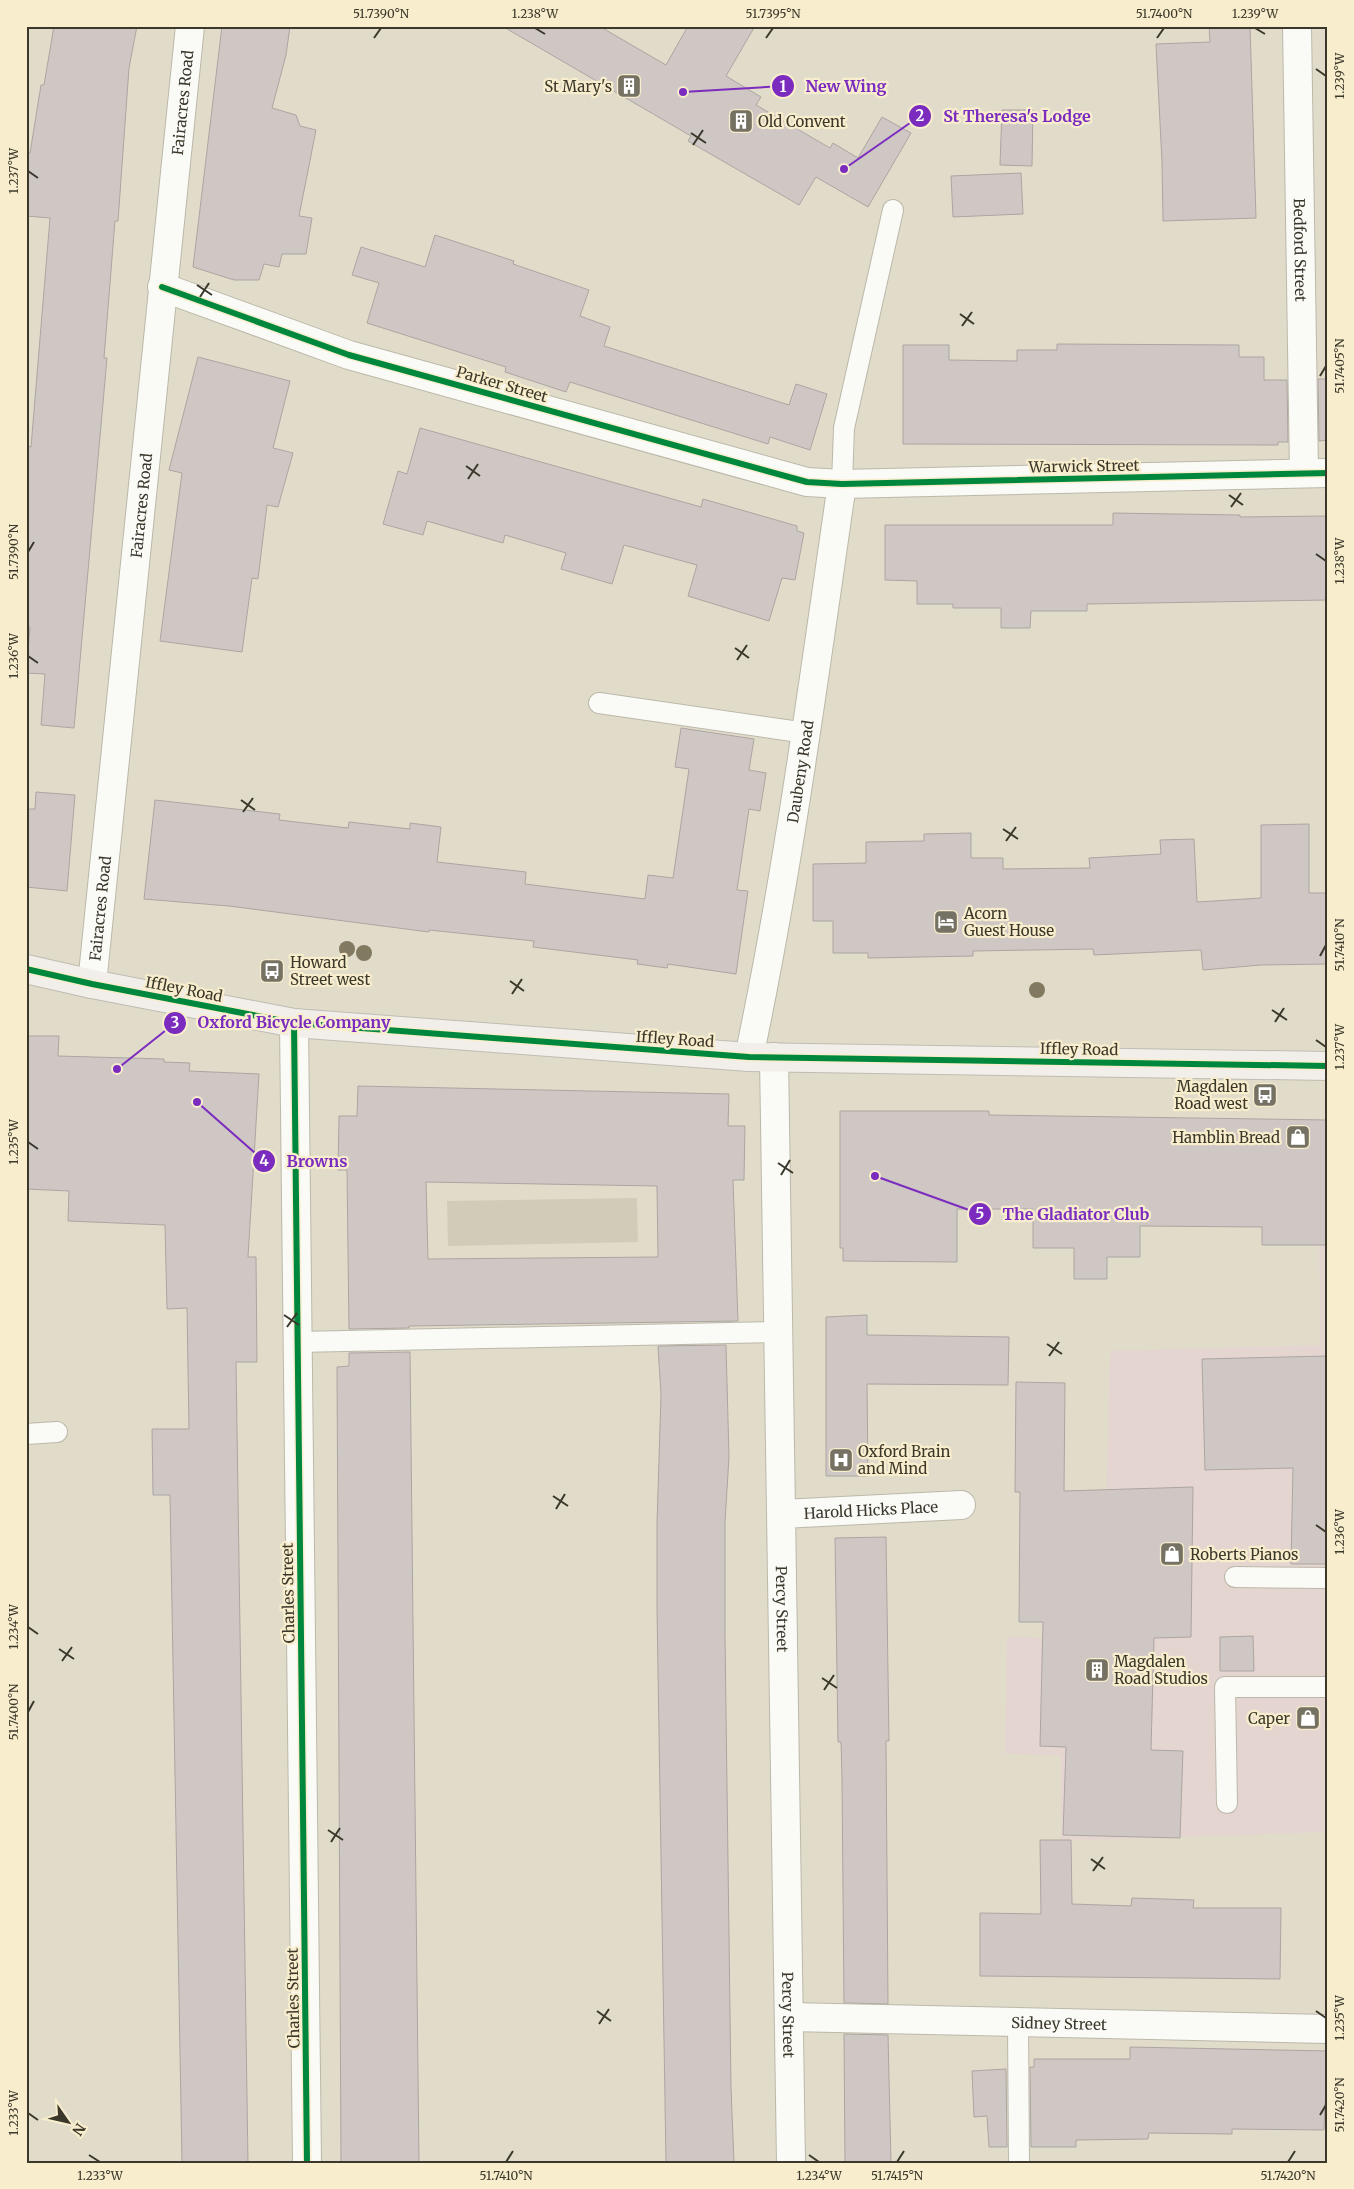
<svg xmlns="http://www.w3.org/2000/svg" width="1354" height="2189" font-family="Merriweather,serif">
<rect width="100%" height="100%" fill="#e1dcca"/>
<path fill="#e5d5d1" d="M1328,1210V1832L1061,1841V1755L1005,1754L1007,1637L1103,1639L1110,1351L1320,1345L1319,1234Z"/>
<path fill="#d1ccb7" d="M637,1198L638,1242L448,1246L447,1201Z"/>
<path fill="#cfc7c4" stroke="#aca5a1" fill-rule="evenodd" d="M54,26H137L129,68L118,221H115L104,358H107L74,728L41,725L45,674L26,673L30,627L26,626V446L31,447L50,218L26,216V152L30,153L41,85H44Z
M222,26H290L286,55L272,108L296,115L300,126L316,130L299,216L312,218L306,254H282L279,267L264,264L259,280H234L193,267Z
M502,26H599L666,65L688,26H755L726,76L761,97L756,105L830,148L833,143L858,158L882,117L911,133L868,207L816,177L799,205L688,141L691,136Z
M1209,26H1250L1256,218L1163,221L1162,162L1156,44L1210,42Z
M1002,110H1033L1032,166L1000,165Z
M1021,173L1023,214L953,217L951,176Z
M435,235L514,261L513,264L589,290L580,316L610,327L604,346L789,405L796,384L827,394L810,450L770,437L768,444L570,382L566,392L505,372L506,367L367,323L379,283L352,275L361,247L425,267Z
M1057,344L1239,345V357H1264V380H1287L1288,442H1278V445L903,444V345H949V360L1017,361V350H1057Z
M198,357L290,381L273,448L293,453L278,507L267,505L258,579L252,578L242,652L160,641L182,473L169,470Z
M1318,379H1328V440L1319,441Z
M420,428L701,507L703,499L797,526V531L804,533L795,580L782,578L769,621L688,596L697,565L624,545L612,584L561,569L566,553L505,535L503,543L427,521L423,535L383,524L398,471L407,474Z
M1113,513L1240,515V517L1328,516V600L1087,604V611H1031L1030,628H1001V608H953V604H917V581L885,580V525H1113Z
M681,728L754,739L749,770L766,773L760,811L749,809L737,890L748,891L736,974L668,964L667,968L637,964L638,960L533,947L534,941L429,930V932L229,906L144,899L155,800L280,814L279,820L348,828L349,822L410,829V823L441,827L437,862L526,872L525,884L645,899L648,875L673,878L689,769L675,767Z
M36,792L75,795L67,891L26,887V809H35Z
M1309,824V893H1328V964L1261,965L1203,970L1201,950L1094,955L1093,949L973,951V956L868,958V953H833V921H813V864L866,863V842L924,841V834L971,833V858H1003V869L1090,868L1089,858L1161,854L1160,840L1194,839L1197,902L1261,898V825Z
M26,1036H59L58,1056L164,1059V1062L190,1063L189,1071L259,1074L248,1257H256L257,1362H236L248,2163H182L170,1495H153L152,1429H189L187,1308L167,1309L165,1225L68,1221L69,1191L26,1189Z
M358,1086L729,1094L728,1126H745L744,1180H733L738,1321L409,1326V1328L349,1329L347,1170H338L339,1116H357ZM426,1182L657,1186L658,1257L428,1259Z
M840,1111H989V1115L1328,1120V1245H1262V1227L1140,1226V1257H1107V1279H1074V1248H1033V1209H957V1262L843,1261V1248H840Z
M867,1315V1335L1009,1337L1008,1385L867,1384L868,1476H826V1317Z
M726,1345L729,1457L725,1522V1635L731,2088L734,2163H666L657,1609V1523L661,1395L658,1346Z
M410,1352L419,2163H341L337,1367L349,1366V1353Z
M1328,1356V1564H1291L1293,1468L1205,1470L1202,1359Z
M1016,1382L1065,1383L1064,1491L1193,1487L1191,1637L1154,1638L1151,1750L1183,1751L1180,1838L1063,1835L1066,1747L1040,1746L1043,1622H1019L1020,1492H1015Z
M886,1537L889,1741H886L888,2004L844,2003L842,1778L841,1742H838L835,1538Z
M1253,1636L1254,1671H1220V1637Z
M1040,1840H1071L1072,1904L1131,1906L1132,1898L1194,1900L1193,1908H1281L1280,1979L980,1976V1913L1041,1914Z
M844,2034L888,2035L891,2163H845Z
M1130,2047L1328,2051V2103H1325L1324,2130L1232,2129V2134L1149,2133L1148,2139L1076,2140V2147H1031L1030,2067H1034V2059H1130Z
M1006,2069L1007,2147H989L987,2116L974,2117L972,2071Z"/>
<g fill="none" stroke-linecap="round" stroke-linejoin="round">
<defs>
<path id="lane" d="M842,484L844,428L893,210
M599,703L806,733
M298,1342L779,1332
M26,1434L57,1432
M1235,1577L1328,1578
M1227,1803L1225,1687H1328
M1018,2022L1019,2163"/>
<g id="street">
<path id="s1" d="M1297,26L1304,473"/>
<path d="M162,287L349,355L807,482L842,484L1328,473"/>
<path id="s2" d="M92,984L190,26"/>
<path d="M294,1023L307,2163"/>
<path id="s3" d="M749,1057C789,868 814,676 842,484"/>
<path id="s4" d="M774,1057L791,2163"/>
<path id="s5" d="M782,1514L961,1505"/>
<path id="s6" d="M790,2017L1328,2029"/>
</g>
<path id="primary" d="M26,969L92,984L294,1023L749,1057L1328,1066"/>
</defs>
<use href="#lane" stroke="#bcb8a9" stroke-width="22"/>
<use href="#street" stroke="#bcb8a9" stroke-width="30"/>
<use href="#primary" stroke="#bfbcb2" stroke-width="30"/>
<use href="#lane" stroke="#fafaf7" stroke-width="20"/>
<use href="#street" stroke="#fafaf7" stroke-width="28"/>
<use href="#primary" stroke="#f2eeea" stroke-width="28"/>
<defs>
<path id="cycleway" d="M162,287L349,355L807,482L842,484L1328,473
M26,969L92,984L294,1023L749,1057L1328,1066
M294,1023L307,2163"/>
</defs>
<use href="#cycleway" stroke="#f8eecd" stroke-width="9"/>
<use href="#cycleway" stroke="#00873e" stroke-width="6"/>
</g>
<g fill="#817a60">
<circle cx="347" cy="949" r="8"/>
<circle cx="364" cy="953" r="8"/>
<circle cx="1037" cy="990" r="8"/>
</g>
<path fill="none" stroke="#3b382b" stroke-width="2" d="M535,28L545,34M1255,28L1265,34M374,38L381,28M766,38L773,28M1157,38L1164,28M1316,69L1326,76M691,133L706,143M693,145L703,130M28,171L38,178M197,285L212,295M200,297L209,283M960,314L974,324M962,326L972,312M1320,376L1326,366M466,466L480,476M468,479L478,464M1229,495L1243,505M1231,507L1241,493M28,552L34,542M1316,554L1326,561M735,648L749,658M28,656L38,663M737,660L747,645M241,800L255,810M243,812L253,798M1003,829L1018,839M1006,841L1016,827M1320,956L1326,945M510,981L524,991M512,994L522,979M1272,1010L1287,1020M1275,1022L1284,1008M1316,1040L1326,1047M28,1142L38,1149M778,1163L793,1173M781,1175L790,1160M284,1315L299,1325M287,1327L297,1313M1047,1344L1062,1354M1049,1356L1059,1342M553,1496L568,1506M556,1509L565,1494M1316,1525L1326,1532M28,1627L38,1634M59,1649L74,1659M62,1661L72,1647M822,1678L837,1688M824,1690L834,1675M28,1712L34,1701M328,1830L343,1840M331,1842L340,1828M1091,1859L1105,1869M1093,1871L1103,1857M597,2011L611,2021M1316,2011L1326,2018M599,2024L609,2009M28,2113L38,2120M1320,2115L1326,2105M89,2155L100,2162M809,2155L819,2162M506,2162L513,2151M897,2162L904,2151M1288,2162L1295,2151"/>
<defs>
<symbol id="building-square" viewBox="-11 -11 22 22"><rect x="-9" y="-9" width="18" height="18" rx="4" fill="#757163" stroke="#f8eecd"/><path d="M-4-6H4V6H1V3H-1V6H-4ZM-2.5-4.3h1.7v1.8h-1.7ZM.8-4.3h1.7v1.8H.8ZM-2.5-1h1.7V.8h-1.7ZM.8-1h1.7V.8H.8Z" fill="#fff"/></symbol>
<symbol id="hotel-square" viewBox="-11 -11 22 22"><rect x="-9" y="-9" width="18" height="18" rx="4" fill="#757163" stroke="#f8eecd"/><path d="M-6-4.5h1.5V1H6V5H4.5V3h-9V5H-6ZM-4 0a1.8 1.8 0 1 1 3.6 0ZM.5 0V-2.5h3Q6-2.5 6 0Z" fill="#fff"/></symbol>
<symbol id="bus-square" viewBox="-11 -11 22 22"><rect x="-9" y="-9" width="18" height="18" rx="4" fill="#757163" stroke="#f8eecd"/><path d="M-5-6H5V4H4V6H2V4H-2V6H-4V4H-5ZM-3.5-4V0h7V-4ZM-3.5 1.2v1.5H-2V1.2ZM2 1.2v1.5H3.5V1.2Z" fill="#fff"/></symbol>
<symbol id="shop-square" viewBox="-11 -11 22 22"><rect x="-9" y="-9" width="18" height="18" rx="4" fill="#757163" stroke="#f8eecd"/><path d="M-5-2.5h2.3a2.7 3.5 0 0 1 5.4 0H5L5.5 6h-11ZM-1.5-2.5h3a1.5 2.3 0 0 0-3 0Z" fill="#fff"/></symbol>
<symbol id="hospital-square" viewBox="-11 -11 22 22"><rect x="-9" y="-9" width="18" height="18" rx="4" fill="#757163" stroke="#f8eecd"/><path d="M-5-5h3v3.5h4V-5h3V5h-3V1.5h-4V5h-3Z" fill="#fff"/></symbol>
</defs>
<g fill-rule="evenodd">
<use href="#building-square" x="615" y="72" width="28" height="28"/>
<use href="#building-square" x="727" y="107" width="28" height="28"/>
<use href="#hotel-square" x="932" y="908" width="28" height="28"/>
<use href="#bus-square" x="258" y="957" width="28" height="28"/>
<use href="#bus-square" x="1251" y="1081" width="28" height="28"/>
<use href="#shop-square" x="1284" y="1123" width="28" height="28"/>
<use href="#hospital-square" x="827" y="1446" width="28" height="28"/>
<use href="#shop-square" x="1158" y="1540" width="28" height="28"/>
<use href="#building-square" x="1083" y="1656" width="28" height="28"/>
<use href="#shop-square" x="1294" y="1704" width="28" height="28"/>
</g>
<g text-anchor="middle" dominant-baseline="central" stroke-width="4.5" stroke-linejoin="round" paint-order="stroke">
<g font-size="15" fill="#3b382b" stroke="#f8eecd" text-anchor="start">
<text x="612" y="86" text-anchor="end">St Mary's</text>
<text x="758" y="121">Old Convent</text>
<text x="964" y="913">Acorn<tspan x="964" dy="17">Guest House</tspan></text>
<text x="290" y="962">Howard<tspan x="290" dy="17">Street west</tspan></text>
<text x="1248" y="1086" text-anchor="end">Magdalen<tspan x="1248" dy="17">Road west</tspan></text>
<text x="1280" y="1137" text-anchor="end">Hamblin Bread</text>
<text x="858" y="1451">Oxford Brain<tspan x="858" dy="17">and Mind</tspan></text>
<text x="1190" y="1554">Roberts Pianos</text>
<text x="1114" y="1661">Magdalen<tspan x="1114" dy="17">Road Studios</tspan></text>
<text x="1290" y="1718" text-anchor="end">Caper</text>
</g>
<g font-size="15" fill="#3b382b" stroke="#f8eecd">
<text stroke="none"><textPath href="#s2" startOffset="886">Fairacres Road</textPath></text>
<text stroke="none"><textPath href="#s1" startOffset="224">Bedford Street</textPath></text>
<text transform="translate(502 384) rotate(16)">Parker Street</text>
<text transform="translate(1084 466) rotate(-1)">Warwick Street</text>
<text stroke="none"><textPath href="#s2" startOffset="481">Fairacres Road</textPath></text>
<text stroke="none"><textPath href="#s3" startOffset="290">Daubeny Road</textPath></text>
<text stroke="none"><textPath href="#s2" startOffset="76">Fairacres Road</textPath></text>
<text transform="translate(184 989) rotate(11)">Iffley Road</text>
<text transform="translate(675 1039) rotate(4)">Iffley Road</text>
<text transform="translate(1079 1049) rotate(1)">Iffley Road</text>
<text stroke="none"><textPath href="#s5" startOffset="89">Harold Hicks Place</textPath></text>
<text transform="translate(288 1593) rotate(-91)">Charles Street</text>
<text stroke="none"><textPath href="#s4" startOffset="552">Percy Street</textPath></text>
<text transform="translate(293 1998) rotate(-91)">Charles Street</text>
<text stroke="none"><textPath href="#s4" startOffset="958">Percy Street</textPath></text>
<text stroke="none"><textPath href="#s6" startOffset="269">Sidney Street</textPath></text>
</g>
</g>
<path fill="none" stroke="#7b2cbf" stroke-width="2" d="M683 92L783 86M844 169L920 116M117 1069L175 1023M197 1102L264 1161M875 1176L980 1214"/>
<g fill="#7b2cbf" stroke="#f8eecd" stroke-width="2">
<circle cx="683" cy="92" r="5"/>
<circle cx="844" cy="169" r="5"/>
<circle cx="117" cy="1069" r="5"/>
<circle cx="197" cy="1102" r="5"/>
<circle cx="875" cy="1176" r="5"/>
<circle cx="783" cy="86" r="12"/>
<circle cx="920" cy="116" r="12"/>
<circle cx="175" cy="1023" r="12"/>
<circle cx="264" cy="1161" r="12"/>
<circle cx="980" cy="1214" r="12"/>
</g>
<g font-size="15" text-anchor="middle" font-weight="bold" fill="#fff">
<text x="783" y="92">1</text>
<text x="920" y="121">2</text>
<text x="175" y="1028">3</text>
<text x="264" y="1166">4</text>
<text x="980" y="1219">5</text>
</g>
<g font-size="16" text-anchor="middle" font-weight="bold" fill="#7b2cbf" stroke="#f8eecd" stroke-width="4.5" stroke-linejoin="round" paint-order="stroke">
<text x="846" y="92">New Wing</text>
<text x="1017" y="122">St Theresa's Lodge</text>
<text x="294" y="1028">Oxford Bicycle Company</text>
<text x="317" y="1167">Browns</text>
<text x="1076" y="1220">The Gladiator Club</text>
</g>
<rect width="1354" height="2189" fill="none" stroke="#f8eecd" stroke-width="55"/>
<g transform="translate(68 2122) rotate(124)" stroke="#f8eecd" stroke-width="4" paint-order="stroke">
<path d="M0-4L9 19L0 12L-9 19Z" fill="#3b382b"/>
<text y="-8" font-size="14" font-weight="bold" text-anchor="middle" fill="#3b382b">N</text>
</g>
<rect x="28" y="28" width="1298" height="2134" fill="none" stroke="#3b382b" stroke-width="2"/>
<g font-size="12" text-anchor="middle" fill="#3b382b">
<text x="381" y="18">51.7390°N</text>
<text x="535" y="18">1.238°W</text>
<text x="773" y="18">51.7395°N</text>
<text x="1164" y="18">51.7400°N</text>
<text x="1255" y="18">1.239°W</text>
<text transform="translate(1340 76) rotate(-90)" y="4">1.239°W</text>
<text transform="translate(14 171) rotate(-90)" y="4">1.237°W</text>
<text transform="translate(1340 366) rotate(-90)" y="4">51.7405°N</text>
<text transform="translate(14 552) rotate(-90)" y="4">51.7390°N</text>
<text transform="translate(1340 561) rotate(-90)" y="4">1.238°W</text>
<text transform="translate(14 656) rotate(-90)" y="4">1.236°W</text>
<text transform="translate(1340 945) rotate(-90)" y="4">51.7410°N</text>
<text transform="translate(1340 1047) rotate(-90)" y="4">1.237°W</text>
<text transform="translate(14 1142) rotate(-90)" y="4">1.235°W</text>
<text transform="translate(1340 1532) rotate(-90)" y="4">1.236°W</text>
<text transform="translate(14 1627) rotate(-90)" y="4">1.234°W</text>
<text transform="translate(14 1712) rotate(-90)" y="4">51.7400°N</text>
<text transform="translate(1340 2018) rotate(-90)" y="4">1.235°W</text>
<text transform="translate(1340 2105) rotate(-90)" y="4">51.7420°N</text>
<text transform="translate(14 2113) rotate(-90)" y="4">1.233°W</text>
<text x="100" y="2180">1.233°W</text>
<text x="506" y="2180">51.7410°N</text>
<text x="819" y="2180">1.234°W</text>
<text x="897" y="2180">51.7415°N</text>
<text x="1288" y="2180">51.7420°N</text>
</g>
</svg>
